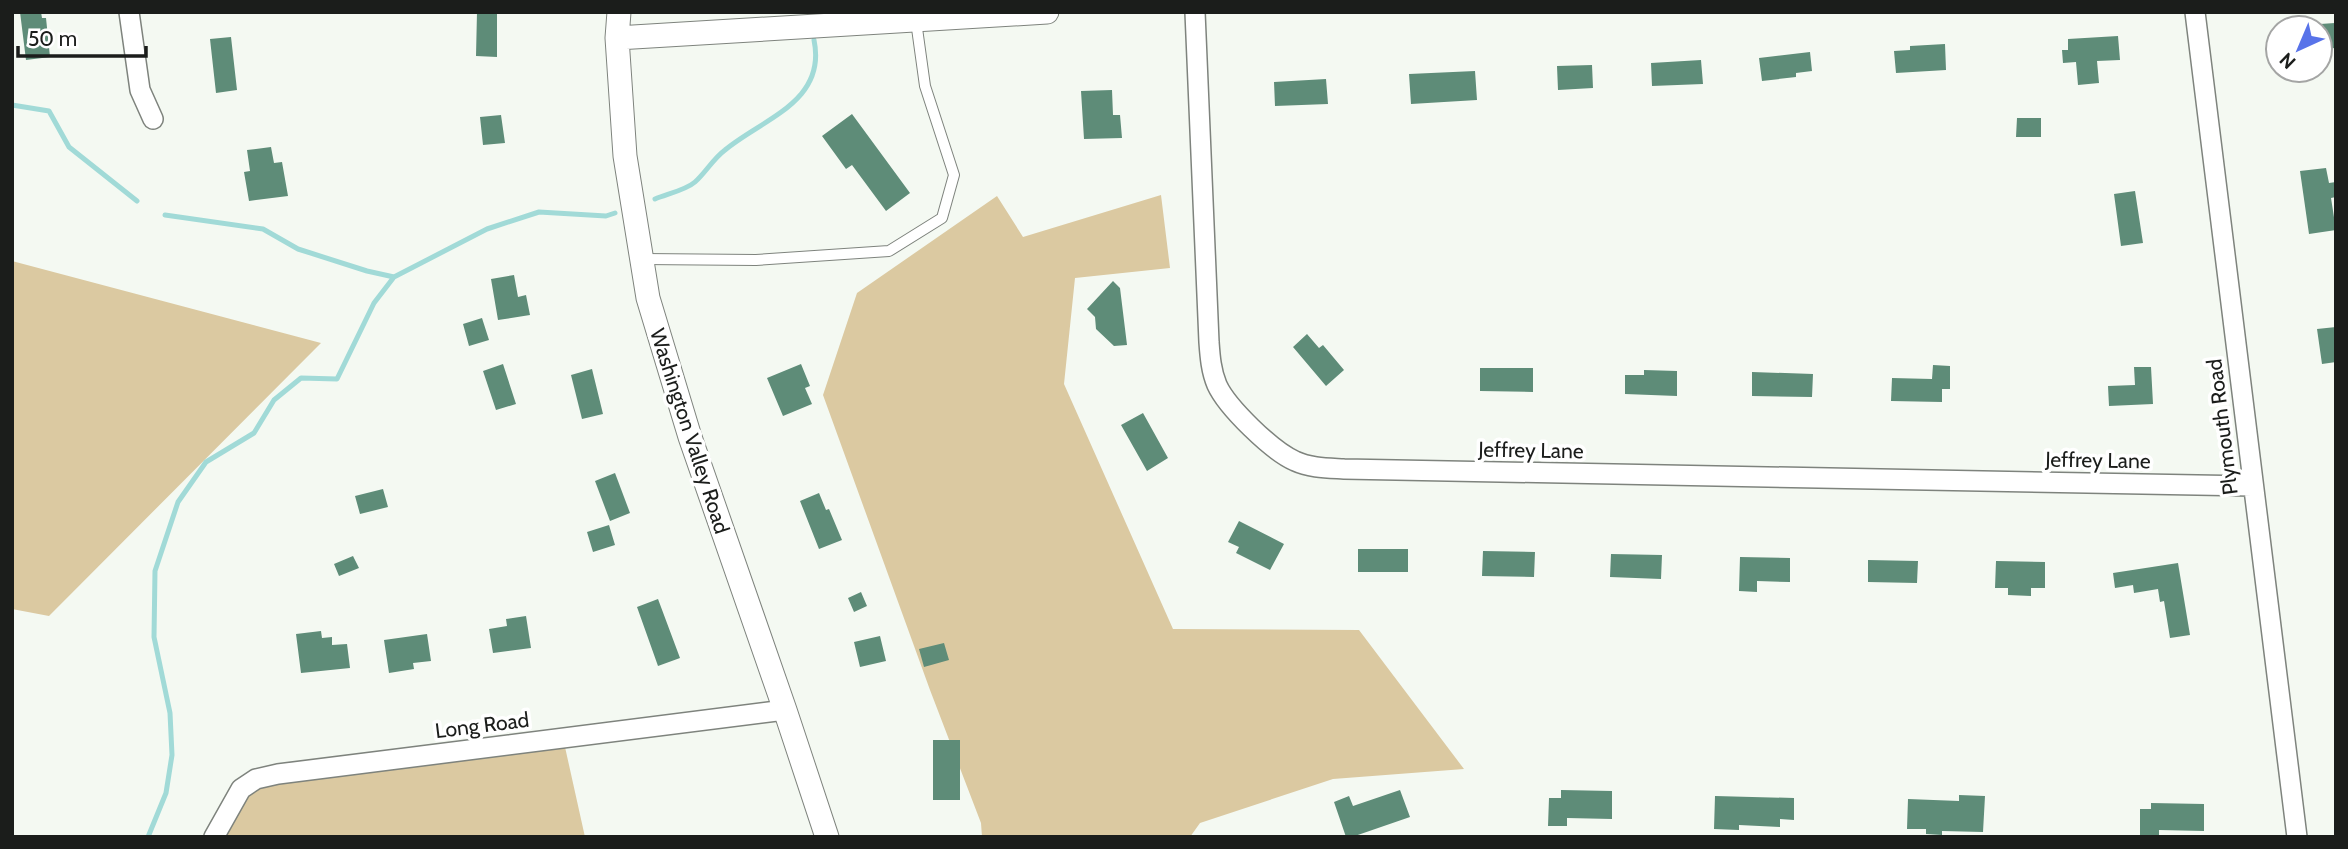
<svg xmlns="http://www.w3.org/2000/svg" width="2348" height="849" font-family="Cabin,sans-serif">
<rect width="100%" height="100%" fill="#f4f9f2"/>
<path fill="#dbc9a1" d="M1161,195L1170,268L1075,278L1064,384L1173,629L1359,630L1464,769L1333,779L1200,823L1190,837H982L981,823L930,690L823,395L857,293L997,196L1023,237Z
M12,261L321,343L49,616L12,609Z
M563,738L585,837H214L241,789Z"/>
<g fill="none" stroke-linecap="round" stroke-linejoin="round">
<path stroke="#a1dad7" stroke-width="5" d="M12,105L49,111L69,147L137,201
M655,199C667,194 686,190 695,182C706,172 713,159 725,150C762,119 827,102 814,40
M165,215L263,229L298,249L367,271L394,277
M148,837L166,793L172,755L170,713L154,637L155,571L178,502L206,462L254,433L274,400L301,378L337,379L374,303L394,277L487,229L539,212L606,216L615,213"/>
</g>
<path fill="#5e8c78" d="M20,12H41L42,18H46L50,57L26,60Z
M477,12H497V57L476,56Z
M2335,23L2336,48L2320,49V24Z
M2118,36L2120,60L2097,61L2099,83L2078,85L2076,62L2063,63L2062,50H2068V39Z
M231,37L237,90L216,93L210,39Z
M1945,44L1946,70L1896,73L1894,51L1910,50V46Z
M1810,52L1812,71L1796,73V77L1762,81L1759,58Z
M1701,60L1703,84L1652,86L1651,63Z
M1592,65L1593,88L1558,90L1557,66Z
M1475,71L1477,100L1411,104L1409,74Z
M1326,79L1328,104L1275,106L1274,82Z
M1112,90L1113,115H1120L1122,138L1084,139L1081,91Z
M852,114L910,193L886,211L852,165L846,169L822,136Z
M501,115L505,143L483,145L480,117Z
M2017,118H2041V137H2016Z
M271,147L274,163L282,162L288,196L249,201L244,172L250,171L247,150Z
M2326,168L2329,183L2336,182V197L2331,198L2336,230L2309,234L2300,171Z
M2135,191L2143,243L2121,246L2114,194Z
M514,275L518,297L526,295L530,315L498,320L491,279Z
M1113,281L1120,288L1127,345L1114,346L1096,329L1095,317L1087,309Z
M482,318L489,340L469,346L463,324Z
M2336,327V362L2322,364L2317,329Z
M1307,334L1319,348L1323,345L1344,370L1326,386L1293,347Z
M503,364L516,404L496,410L483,371Z
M801,364L810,386L805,388L812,404L783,416L767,378Z
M1933,365L1950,366V389H1942V402L1891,401L1892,378L1932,379Z
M2134,367H2151L2153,404L2109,406L2108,386L2135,385Z
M1480,368H1533V392L1480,391Z
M592,369L603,414L582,419L571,375Z
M1644,370L1677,371V396L1625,394V375H1644Z
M1752,372L1813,374L1812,397L1752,396Z
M1143,413L1168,458L1147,471L1121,425Z
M615,473L630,513L610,521L595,481Z
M383,489L388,507L360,514L355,496Z
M819,493L826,510L829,509L842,540L819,549L800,501Z
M1239,521L1284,544L1270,570L1236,553L1239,547L1228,542Z
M609,525L615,545L593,552L587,532Z
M1358,549H1408V572H1358Z
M1483,551L1535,552L1534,577L1482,576Z
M1611,554L1662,555L1661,579L1610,577Z
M353,556L359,568L339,576L334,564Z
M1740,557L1790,558V582L1757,581V592L1739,591Z
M1868,560L1918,561L1917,583L1868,582Z
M1996,561L2045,562V588H2031V596L2008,595V588H1995Z
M2178,563L2190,635L2170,638L2164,601L2160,602L2158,589L2134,593L2133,585L2115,588L2113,573Z
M861,592L867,606L854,612L848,598Z
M658,599L680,658L658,666L637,607Z
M526,616L531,648L493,653L489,629L507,626L506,619Z
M321,631L322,638L332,637V645L347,644L350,668L301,673L296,634Z
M427,634L431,661L413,663L414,669L389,673L384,640Z
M880,636L886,661L860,667L854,642Z
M944,643L949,660L924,667L919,649Z
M933,740H960V800H933Z
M1400,790L1410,817L1352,837H1346L1334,802L1349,796L1353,806Z
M1561,790L1612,791V819L1567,818V826H1548L1549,798H1561Z
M1959,795L1985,796L1983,832L1942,831V835L1926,834V829H1907L1908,799L1959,801Z
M1715,796L1794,798V820L1780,819V827L1739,825V830L1714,829Z
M2151,803L2204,804V831L2159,830V837H2140V809H2151Z"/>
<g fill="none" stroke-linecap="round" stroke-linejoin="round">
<defs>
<path id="service" d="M643,259L756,260L889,251L942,218L954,175L925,86L916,21"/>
<path id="minor" d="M129,12L140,90L153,119
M1195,12L1209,342C1210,356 1211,371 1217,385C1227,407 1272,451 1295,461C1310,468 1328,468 1344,469L2252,486
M2195,12L2297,837
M214,837L241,789L256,779L278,774L785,710"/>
<path id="tertiary" d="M619,12L617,38L625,156L648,298L690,437L785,710L827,837
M617,38L1047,12"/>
</defs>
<use href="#service" stroke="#7e837d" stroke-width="12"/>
<use href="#minor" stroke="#7e837d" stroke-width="22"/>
<use href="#tertiary" stroke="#7e837d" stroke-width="25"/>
<use href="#service" stroke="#fff" stroke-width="10"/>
<use href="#minor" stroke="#fff" stroke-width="19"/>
<use href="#tertiary" stroke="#fff" stroke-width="23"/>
</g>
<g text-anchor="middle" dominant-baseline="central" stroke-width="7" stroke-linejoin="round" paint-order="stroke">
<g font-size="21" fill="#1b1d1b" stroke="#fff">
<text transform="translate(2222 427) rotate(-97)">Plymouth Road</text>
<text transform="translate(690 431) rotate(72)">Washington Valley Road</text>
<text transform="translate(1531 450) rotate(1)">Jeffrey Lane</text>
<text transform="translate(2098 460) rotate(1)">Jeffrey Lane</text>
<text transform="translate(482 725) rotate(-7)">Long Road</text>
</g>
</g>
<rect width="2348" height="849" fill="none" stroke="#1b1d1b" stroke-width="28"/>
<g transform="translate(2299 49) rotate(224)"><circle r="33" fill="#ffffff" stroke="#a4a5a4" stroke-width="2"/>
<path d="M0-5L12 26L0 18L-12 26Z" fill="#5873e9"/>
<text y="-10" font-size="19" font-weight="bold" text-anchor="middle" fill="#1b1d1b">N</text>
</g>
<path d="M18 46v10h128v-10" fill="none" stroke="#1b1d1b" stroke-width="3.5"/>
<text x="28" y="46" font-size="21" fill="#1b1d1b" stroke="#ffffff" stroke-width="5" paint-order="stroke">50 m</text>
</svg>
